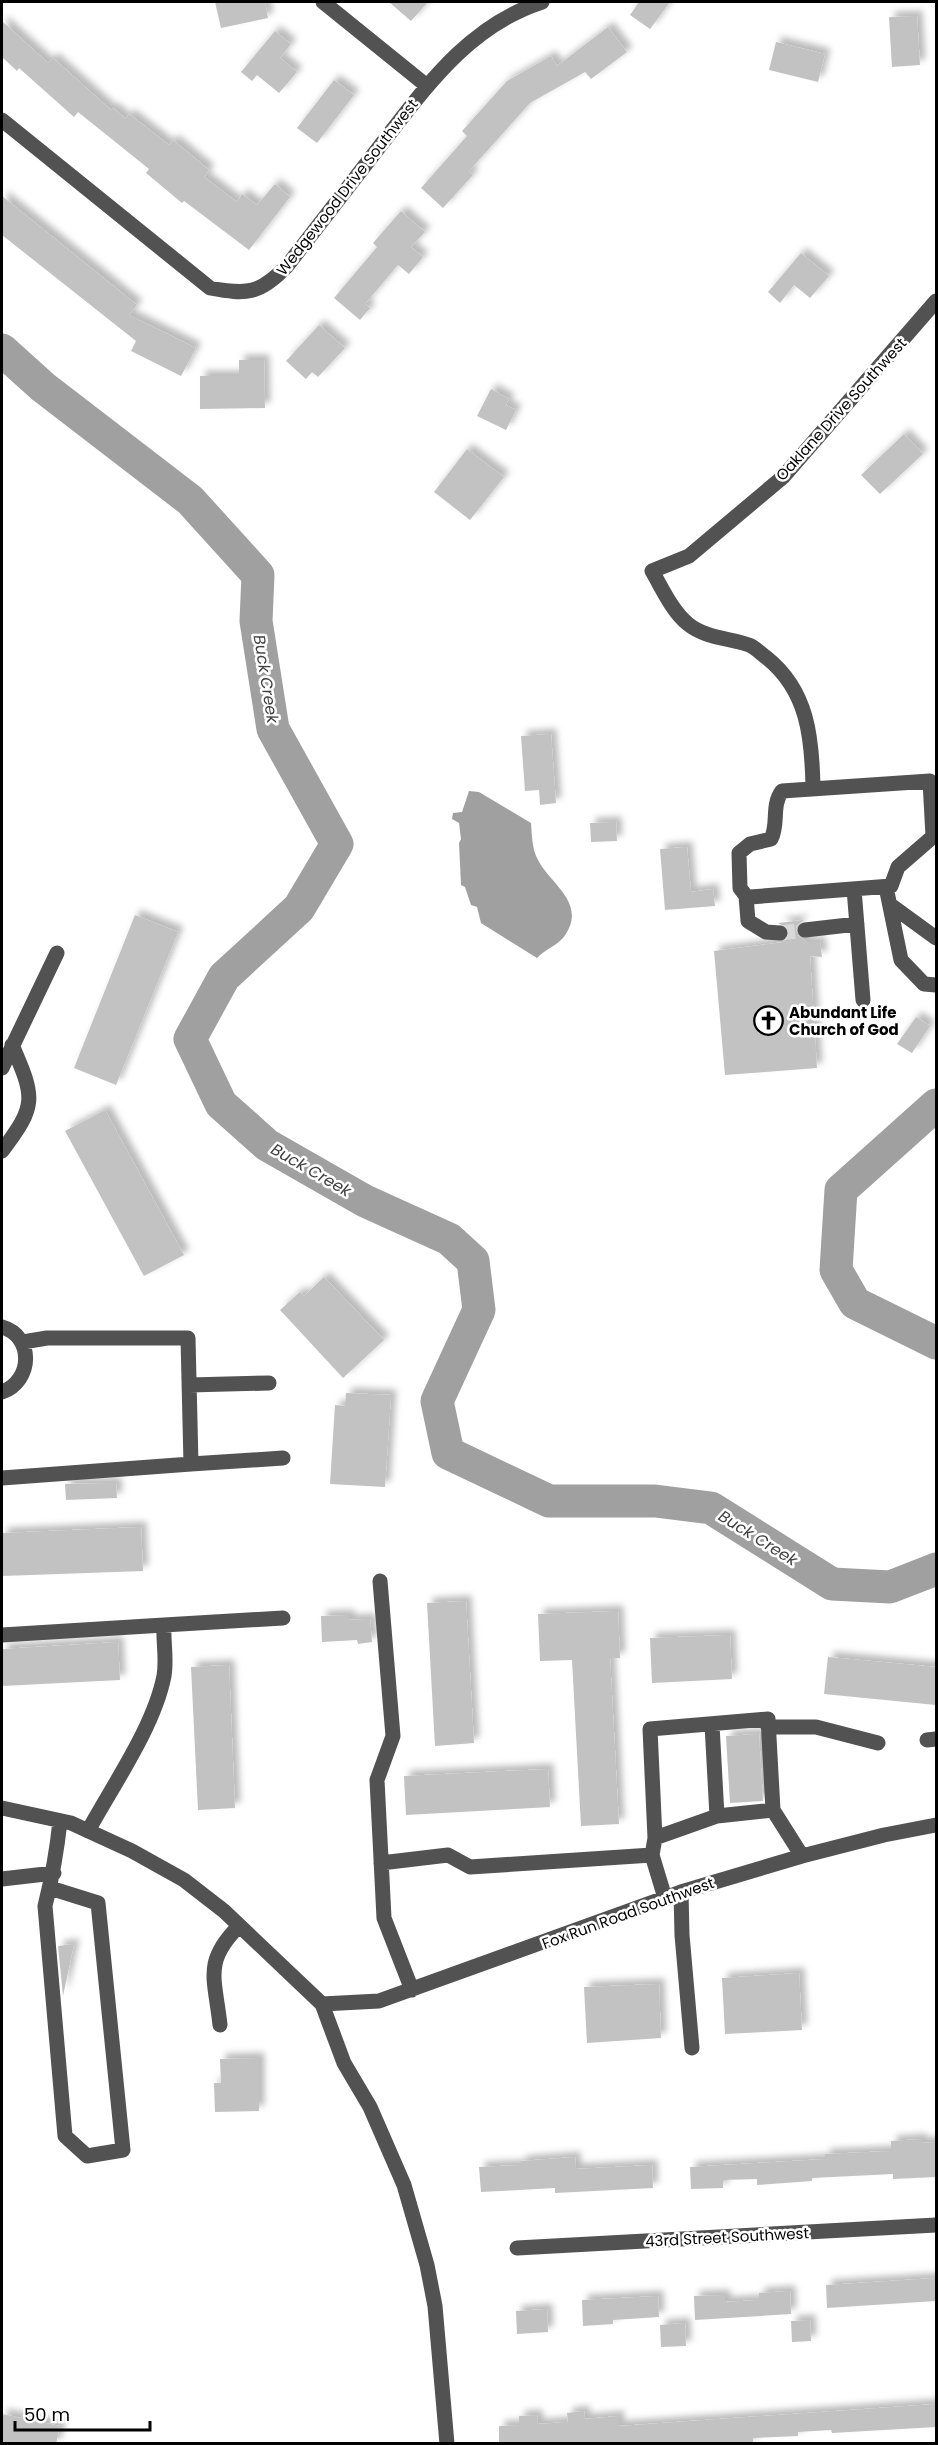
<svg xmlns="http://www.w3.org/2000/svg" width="938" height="2445" font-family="Poppins,sans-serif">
<defs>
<filter id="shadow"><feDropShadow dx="5.5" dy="-5.5" stdDeviation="3" flood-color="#0004"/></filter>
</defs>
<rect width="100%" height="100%" fill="#fff"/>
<path fill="#a0a0a0" d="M469,791L479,792L531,823C532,836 532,849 538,860C551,885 589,904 563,938C556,946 544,950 537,958L481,923L477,907L471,905L465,887L461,885L459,843L461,839L459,823L452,819L453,813L462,812Z"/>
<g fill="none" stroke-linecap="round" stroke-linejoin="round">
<path stroke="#a0a0a0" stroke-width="33" d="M2,350L43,387L190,500L258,575L256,621L273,729L337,844L299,908L224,977L190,1039L221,1104L267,1145L365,1201L449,1239L473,1261L479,1310L437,1401L448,1453L549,1501H655L711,1508L832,1584L890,1587L936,1569
M936,1105L841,1190L836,1270L855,1303L936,1343"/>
</g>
<path fill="#c2c2c2" filter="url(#shadow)" d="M215,2H265L268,18L221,28Z
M389,2H428L411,21Z
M639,2H670L650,29L630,15Z
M917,16L920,65L892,67L889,17Z
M2,21L48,63L53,58L111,110L113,108L126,119L129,114L169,145L173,140L209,170L204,177L237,202L242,194L257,205L275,184L290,197L249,250L184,201L182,203L146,173L149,169L78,112L74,117L19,68L17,71L2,57Z
M608,27L627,52L591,79L585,72L530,103L469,171L473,175L443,208L421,188L467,136L462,131L507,81L551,56L557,66Z
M275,31L291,44L280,58L297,72L279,93L257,75L252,81L241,72Z
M776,42L825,54L818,82L769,70Z
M334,80L354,95L317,143L297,128Z
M2,196L137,305L129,315L196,348L181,376L131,351L136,341L2,235Z
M401,211L425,232L411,247L423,257L409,274L398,265L365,304L370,308L360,320L334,298L377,247L373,243Z
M801,253L829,276L810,298L794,285L780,303L768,292Z
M319,325L345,348L318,377L312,372L306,379L286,361Z
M239,360H264L265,408L200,409V376H239Z
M491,389L509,399L506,405L516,410L506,430L477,416Z
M904,434L923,454L880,494L861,475Z
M467,449L504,477L470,520L434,492Z
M551,734L556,803L540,805L539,790L525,791L521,736Z
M616,822L617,841L591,842L590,823Z
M687,847L691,892L713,889L715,906L665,910L660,849Z
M135,915L178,932L116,1085L74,1068Z
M804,920L796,926L797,935L807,942H820L822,957L810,956L817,1068L725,1075L714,951L784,942L788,938L789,929L778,923Z
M916,1017L930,1026L912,1053L897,1044Z
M105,1110L184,1255L144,1276L65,1131Z
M324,1277L384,1340L343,1378L280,1310L300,1292L304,1296Z
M346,1393L391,1395L385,1487L330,1484L335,1405L345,1406Z
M116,1483L117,1498L66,1500L65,1484Z
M141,1527L143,1571L2,1576V1533Z
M466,1601L474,1743L435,1746L427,1603Z
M618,1611L620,1658H610L619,1824L581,1826L572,1660L540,1661L538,1614Z
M349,1615V1620L370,1619L372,1642L358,1644L357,1640L322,1642L321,1616Z
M730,1635L732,1679L652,1683L650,1638Z
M118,1642L120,1680L2,1686V1649Z
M828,1657L936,1667V1705L824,1694Z
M229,1665L235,1808L198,1810L191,1667Z
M759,1734L763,1801L730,1803L726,1736Z
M548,1769L550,1807L406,1815L404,1776Z
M74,1944L63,1996L58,1946Z
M799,1973L802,2030L725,2034L722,1978Z
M659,1984L661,2038L587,2043L584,1987Z
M259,2058V2111L215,2112L214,2083H221L220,2059Z
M922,2139V2143L936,2142V2177L893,2179V2174L812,2178V2181L757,2185V2179L723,2180V2188L691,2189L690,2167L825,2159V2154L891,2151V2141Z
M575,2157L576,2169L652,2165L653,2188L555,2193V2188L481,2192L479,2167L521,2165V2161Z
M936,2278V2301L827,2308L826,2285Z
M790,2291L791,2314L695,2320L694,2296L725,2295V2302L759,2300V2293Z
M658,2296L659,2317L613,2320V2324L583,2326L582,2300Z
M547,2309L548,2332L517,2334L516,2311Z
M810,2320L811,2341L792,2342L791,2321Z
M685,2323L686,2346L661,2347L660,2325Z
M936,2404V2427L832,2433L831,2430L798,2432V2436L753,2438V2443L743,2444H499V2426L519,2425V2416L537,2415L538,2424L568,2422L567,2413L584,2411L585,2419L619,2416V2426Z
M2,2414L60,2426L56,2444H2Z"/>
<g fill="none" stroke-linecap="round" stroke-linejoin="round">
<path stroke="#d9d9d9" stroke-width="15" stroke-dasharray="15 8" stroke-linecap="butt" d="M780,933L805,930"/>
<path stroke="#525252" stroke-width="15" d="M323,2L427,86
M2,120L210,288C247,295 260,294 287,266C318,226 349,186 380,146C426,87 468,26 542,2
M813,787C812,738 808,691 767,658C761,654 755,647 749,645C729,638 705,638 688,624C672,611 662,588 652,571L689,556L783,477L936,301
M933,836L930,781L782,791C771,806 779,824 771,839L750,844L739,853L740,888L746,896L750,897L891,886L898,867L936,834
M886,887L901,960L924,984L936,985
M854,889L863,1000
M746,896L748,921L766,932L780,933
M892,906L936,938
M805,930L857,924
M2,1068L57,953
M2,1151C37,1105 35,1098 12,1045
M2,1327C34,1336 33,1381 2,1392
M189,1385L269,1383
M191,1464L283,1458
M2,1478L191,1464L188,1338H47L23,1342
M380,1581L393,1736L377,1780L384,1918L412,1990
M2,1635L164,1625
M712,1725L717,1816L773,1810
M768,1727H816L878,1743
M927,1740L936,1739
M2,1808L71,1823L132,1851L184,1880L224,1911L322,2004L344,2063L370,2107L404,2185L427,2265L435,2306L447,2444
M88,1831C113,1785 154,1727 164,1676C167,1659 163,1642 164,1625L283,1618
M655,1838L717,1816
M652,1855L655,1838L650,1729L768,1719L773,1810L802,1856
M381,1863L448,1855L470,1867L652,1855L665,1898
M2,1879L54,1873
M50,1888L98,1903L123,2150L87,2156L65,2136L45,1906C52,1878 57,1850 60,1821
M681,1892L682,1935L692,2048
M322,2004L379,2001L681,1892L802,1856L884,1835L936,1825
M220,2025C215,1978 203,1962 239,1926
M517,2248L936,2225"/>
</g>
<defs>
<symbol id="church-ring" viewBox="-11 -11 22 22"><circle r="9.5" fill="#fff" stroke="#000" stroke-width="1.5"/><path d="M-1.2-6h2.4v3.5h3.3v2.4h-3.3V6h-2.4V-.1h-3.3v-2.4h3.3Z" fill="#000"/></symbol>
</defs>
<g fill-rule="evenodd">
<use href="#church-ring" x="752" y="1004" width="33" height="33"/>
</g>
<g text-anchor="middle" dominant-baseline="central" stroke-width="5" stroke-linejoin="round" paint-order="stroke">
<g font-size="15" fill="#000" stroke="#fff">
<text transform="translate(347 187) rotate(-52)">Wedgewood Drive Southwest</text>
<text transform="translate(841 409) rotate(-48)">Oaklane Drive Southwest</text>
<text transform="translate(628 1913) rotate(-20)">Fox Run Road Southwest</text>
<text transform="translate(727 2237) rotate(-3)">43rd Street Southwest</text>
</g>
<g font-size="15" font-weight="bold" fill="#000" stroke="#fff" text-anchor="start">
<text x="789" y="1012">Abundant Life<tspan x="789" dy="17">Church of God</tspan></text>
</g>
<g font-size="16" font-style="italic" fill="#414141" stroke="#fff">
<text transform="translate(266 679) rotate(81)">Buck Creek</text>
<text transform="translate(311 1170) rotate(30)">Buck Creek</text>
<text transform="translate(758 1538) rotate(32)">Buck Creek</text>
</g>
</g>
<rect width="938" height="2445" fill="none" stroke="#000000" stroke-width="6"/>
<path d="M15 2421v9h135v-9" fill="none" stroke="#000000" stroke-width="3"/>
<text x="24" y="2421" font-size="18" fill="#000000" stroke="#ffffff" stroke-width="4.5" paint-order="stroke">50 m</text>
</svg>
